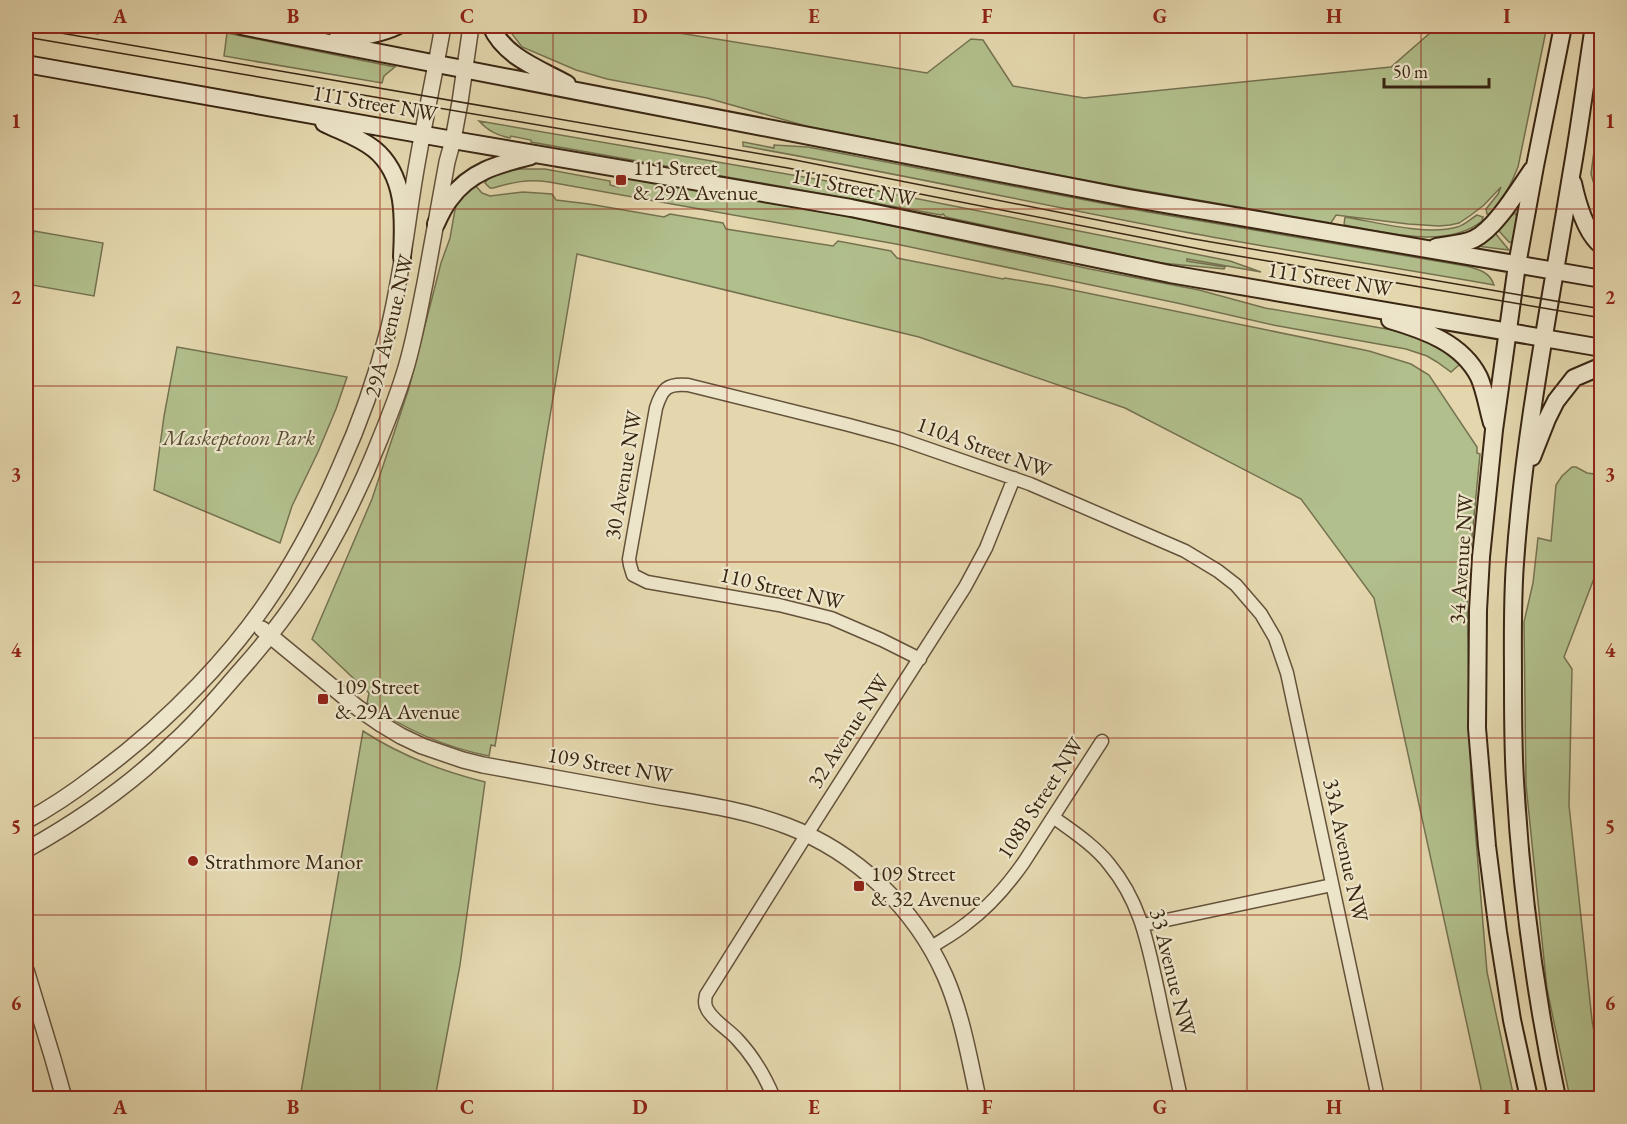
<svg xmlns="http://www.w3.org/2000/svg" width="1627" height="1124" font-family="'EB Garamond',serif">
<rect width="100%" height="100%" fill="#e4d7ae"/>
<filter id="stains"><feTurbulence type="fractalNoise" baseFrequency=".00333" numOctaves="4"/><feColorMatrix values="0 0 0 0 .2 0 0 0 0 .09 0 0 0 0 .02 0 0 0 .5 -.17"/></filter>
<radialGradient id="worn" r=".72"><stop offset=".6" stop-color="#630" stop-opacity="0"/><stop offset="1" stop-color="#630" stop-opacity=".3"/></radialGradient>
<path fill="#b1bf8c" stroke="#757250" stroke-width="1.5" d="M47,26H100L98,34Z
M506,26H636L927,73L971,39L983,40L1013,86L1084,98L1391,67L1438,26H1547L1518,167C1511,185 1503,200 1491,214H1487L1486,209L1498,194L1501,187L1484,205L1471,215L1459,223L1450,225L1439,226L1408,224L1336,215L1331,223L1100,183L806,126L707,98L607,79L576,70L522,47Z
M227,33L395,67L384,76L382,83L224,56Z
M1601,97L1602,208H1601L1591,174Z
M479,121L833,182L1230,261L1261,272L1187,259V261L1225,267L1224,269L1161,263L946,217L943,214L941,215L531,142V140L511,136L510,138C497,135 488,131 479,121Z
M743,142L774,148V145L808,147L1148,212L1466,266C1478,269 1490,272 1494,285C1391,267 1287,251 1185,232C1037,204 891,172 743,146Z
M523,169H545L610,181V185L618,187L621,176L841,215L1090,269L1199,290L1265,308L1404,332L1438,344L1459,361V365L1451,372L1437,362L1427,356L1406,349L1273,325L1177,303L896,244L549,182C527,179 514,182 493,188H490L485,183C491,171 510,170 523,169Z
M475,185L482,193L490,196L523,192L552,194L556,200L589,204L664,217L670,214L723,223L726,229L833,246L838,241L891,251L897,258L1003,279L1005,278L1053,286L1369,351L1411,364L1429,375L1477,447V453L1480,454L1471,548L1467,550L1466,553L1471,779L1487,972L1514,1098H1483L1374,598L1301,499L1125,408L919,337L577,254L495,746L491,745L489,756C444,747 405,730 367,703L369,693L312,639L372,499L409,388L441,263L450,238L456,204L460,198Z
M1515,213L1517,217L1513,243L1509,242L1499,231L1500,225Z
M1477,215L1483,217L1482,221C1446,250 1385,232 1344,225L1345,217C1377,222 1426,236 1457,227C1465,225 1470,219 1477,215Z
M34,231L103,243L94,296L26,284Z
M1491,232L1495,233L1509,250L1476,246Z
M177,347L347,377L336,409L318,452L292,506L280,543L154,490L164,416Z
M1572,467H1576L1587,473L1602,475L1601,560L1564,657L1572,669L1569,805L1592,1020L1601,1074V1098H1570L1547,989L1526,785L1524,622L1533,583L1538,538L1551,541L1556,485L1562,476Z
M363,731C401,756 441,771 485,782L460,965L435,1098H300Z"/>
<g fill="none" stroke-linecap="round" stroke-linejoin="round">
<defs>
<path id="minor" d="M920,659L882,640L831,618L779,605L647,582L633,575L630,565L629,559L656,408C662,389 667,383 688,385L849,425L897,438L1030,484L1185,551L1218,571L1236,585L1261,614L1275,638L1287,673L1378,1098
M1053,817C1072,831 1094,845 1109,864C1142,904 1148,946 1159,995C1166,1030 1174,1064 1181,1098
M1143,925L1332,885
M930,948C942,940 955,933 966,924C989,907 1008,885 1024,862L1102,741
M774,1098C765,1076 753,1056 737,1039C728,1029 713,1021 707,1009C704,1004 705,1000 706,995L807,834L965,587L986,548L1014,478"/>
<path id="tertiary" d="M262,629L358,708L381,724L401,736L422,746L463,760L483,765C538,775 594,785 649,795C695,803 743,809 787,826C856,852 915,908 945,976C962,1015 969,1057 978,1098
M26,821C50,808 74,792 96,775C167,723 237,652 283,577C304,543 323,506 339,469C359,425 376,378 388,331C402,277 407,220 417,164C425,118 435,72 443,26
M26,850C78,821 129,786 172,744C197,722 218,696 240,671C264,644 287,615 306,585C335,539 360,490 380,439C389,417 398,394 405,371C414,342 419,312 425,283C432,243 440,202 447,162L453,140L460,102L471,26
M26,970L53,1059L64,1098"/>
<path id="secondary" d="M241,26L1129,198L1602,279
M491,26C504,57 540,69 567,84
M336,40C357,37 378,35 397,26
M26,64L453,140L851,208L1170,274L1602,348
M324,123C340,131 359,137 374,149C406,175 404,219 402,257
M1573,183C1577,202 1586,234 1602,246
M436,224C440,215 444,206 450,199C470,171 499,164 531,156
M1436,247C1447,245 1464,244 1474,239C1496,228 1518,190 1532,170
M1390,320C1424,330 1462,343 1479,377C1485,390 1488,410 1492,423
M1532,457L1547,419L1556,401L1574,378L1602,366
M1529,1098L1512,1020L1498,932L1487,846L1477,728L1478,610L1481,557L1494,430L1517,265L1535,166L1563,26
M1557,1098C1535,994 1521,887 1515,781C1513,748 1513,715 1513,683C1513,643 1512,603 1515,563C1524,433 1550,305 1571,176C1580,126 1586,76 1594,26"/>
</defs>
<use href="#minor" stroke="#64523a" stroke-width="15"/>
<use href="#tertiary" stroke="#64523a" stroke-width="18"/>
<use href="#secondary" stroke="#392613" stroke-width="20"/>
<use href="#minor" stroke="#ede5ca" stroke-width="12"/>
<use href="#tertiary" stroke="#ede5ca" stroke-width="15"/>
<use href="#secondary" stroke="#ede5ca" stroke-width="16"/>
<path stroke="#392613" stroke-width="1.5" d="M26,27L790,159L1188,238L1602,309
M26,37L788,168L1215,252L1602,318"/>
</g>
<path fill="none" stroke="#8f2418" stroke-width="1.5" stroke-opacity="0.55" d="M206,26V1098M380,26V1098M553,26V1098M727,26V1098M900,26V1098M1074,26V1098M1247,26V1098M1421,26V1098M26,209H1602M26,386H1602M26,562H1602M26,738H1602M26,915H1602"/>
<g fill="#8f2418" stroke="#ede5ca" stroke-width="2">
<rect x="615" y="174" width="12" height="12" rx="3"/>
<rect x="317" y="693" width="12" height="12" rx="3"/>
<circle cx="193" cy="861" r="6"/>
<rect x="853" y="880" width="12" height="12" rx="3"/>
</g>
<g text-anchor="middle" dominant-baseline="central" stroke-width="4.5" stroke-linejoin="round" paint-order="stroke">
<g font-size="22" fill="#392613" stroke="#ede5ca">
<text transform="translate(375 103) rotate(10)">111 Street NW</text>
<text transform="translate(854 187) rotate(11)">111 Street NW</text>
<text transform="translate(1330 279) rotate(9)">111 Street NW</text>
<text transform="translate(389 326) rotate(-76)">29A Avenue NW</text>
<text transform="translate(984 447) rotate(20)">110A Street NW</text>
<text transform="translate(623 475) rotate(-80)">30 Avenue NW</text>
<text transform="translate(1461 559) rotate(-86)">34 Avenue NW</text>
<text transform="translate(782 588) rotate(13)">110 Street NW</text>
<text transform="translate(848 731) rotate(-57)">32 Avenue NW</text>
<text transform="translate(610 765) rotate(10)">109 Street NW</text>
<text transform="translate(1040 798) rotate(-57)">108B Street NW</text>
<text transform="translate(1346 850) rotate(78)">33A Avenue NW</text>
<text transform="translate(1173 972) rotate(76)">33 Avenue NW</text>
</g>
<g font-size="22" fill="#392613" stroke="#ede5ca" text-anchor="start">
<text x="633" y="167">111 Street<tspan x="633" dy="25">&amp; 29A Avenue</tspan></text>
<text x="335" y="686">109 Street<tspan x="335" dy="25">&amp; 29A Avenue</tspan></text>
<text x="205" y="861">Strathmore Manor</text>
<text x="871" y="873">109 Street<tspan x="871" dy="25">&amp; 32 Avenue</tspan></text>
</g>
<g font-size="22" font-style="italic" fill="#574c31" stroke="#ede5ca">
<text x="239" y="437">Maskepetoon Park</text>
</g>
</g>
<rect width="1627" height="1124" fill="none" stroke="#e4d7ae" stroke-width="66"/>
<path d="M1384 78v9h105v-9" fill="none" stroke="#392613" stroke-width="3"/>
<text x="1393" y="78" font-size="18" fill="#392613" stroke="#ede5ca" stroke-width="4.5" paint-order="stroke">50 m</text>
<rect x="33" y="33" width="1561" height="1058" fill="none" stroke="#8f2418" stroke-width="2"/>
<g font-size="20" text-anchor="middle" font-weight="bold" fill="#8f2418">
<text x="120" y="23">A</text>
<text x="293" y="23">B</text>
<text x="467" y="23">C</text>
<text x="640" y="23">D</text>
<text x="814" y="23">E</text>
<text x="987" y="23">F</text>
<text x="1160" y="23">G</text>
<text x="1334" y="23">H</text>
<text x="1507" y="23">I</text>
<text x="16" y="128">1</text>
<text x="1610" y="128">1</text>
<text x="16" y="304">2</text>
<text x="1610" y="304">2</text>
<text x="16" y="481">3</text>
<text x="1610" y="481">3</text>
<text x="16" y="657">4</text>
<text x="1610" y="657">4</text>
<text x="16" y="833">5</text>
<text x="1610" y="833">5</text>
<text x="16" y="1010">6</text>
<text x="1610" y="1010">6</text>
<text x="120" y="1114">A</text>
<text x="293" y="1114">B</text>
<text x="467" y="1114">C</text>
<text x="640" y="1114">D</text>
<text x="814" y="1114">E</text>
<text x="987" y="1114">F</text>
<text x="1160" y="1114">G</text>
<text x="1334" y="1114">H</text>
<text x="1507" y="1114">I</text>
</g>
<rect width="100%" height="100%" filter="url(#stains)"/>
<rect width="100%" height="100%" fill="url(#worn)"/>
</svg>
